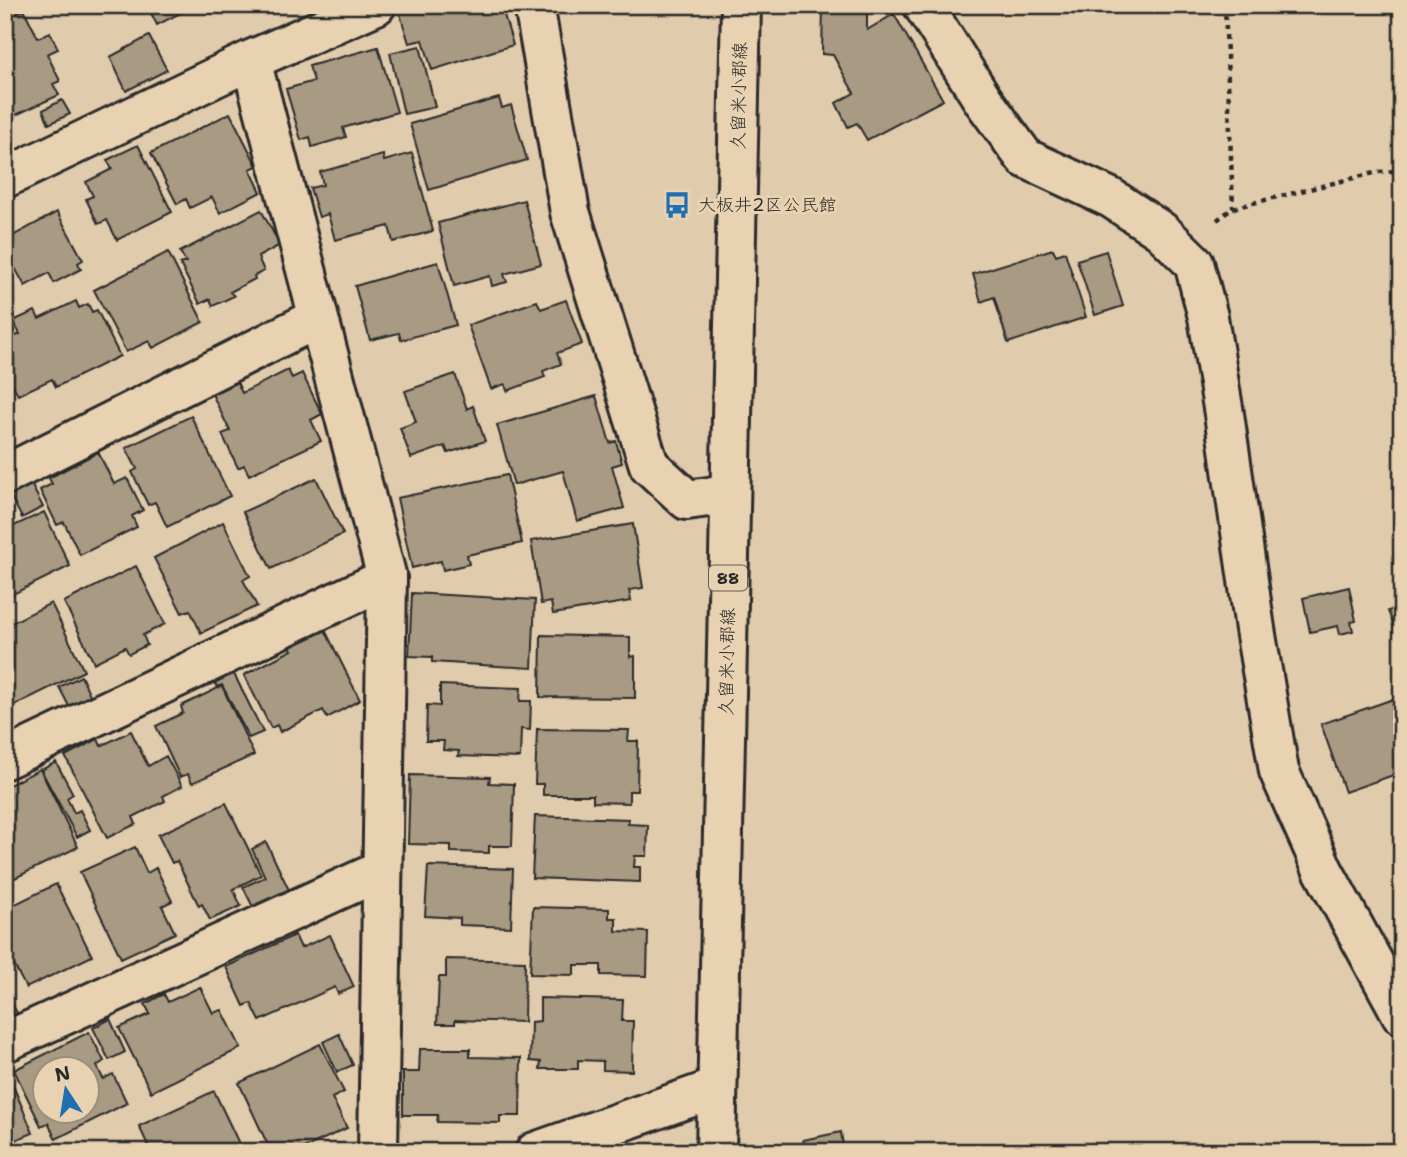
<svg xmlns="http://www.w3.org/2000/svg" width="1407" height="1157" font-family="'Shantell Sans','Klee One',sans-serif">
<rect width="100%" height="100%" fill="#e0cbac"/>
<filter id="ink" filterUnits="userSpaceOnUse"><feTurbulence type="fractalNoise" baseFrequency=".0143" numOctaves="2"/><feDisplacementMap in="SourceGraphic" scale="14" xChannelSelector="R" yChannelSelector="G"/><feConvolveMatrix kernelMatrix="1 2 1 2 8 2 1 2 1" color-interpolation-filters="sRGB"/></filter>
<g filter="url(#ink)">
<path fill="#a89a83" stroke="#2b2b2b" stroke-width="2" fill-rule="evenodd" d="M147,5H196L157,25Z
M419,5H501L513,45L432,70L423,40L409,43L399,11Z
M823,5H867V30L894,14L943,100L867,140L857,123L848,127L836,103L854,93L833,55L822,54Z
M24,10L38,38L50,32L58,49L47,54L60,81L53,84L59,95L5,120V18Z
M149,36L167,70L126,91L110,57Z
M420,46L435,107L404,114L390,53Z
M378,47L397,112L343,128L346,137L312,147L310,137L301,140L286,89L314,81L309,66Z
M499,98L502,108L511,105L527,160L429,190L410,124Z
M62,100L70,114L49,124L43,110Z
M230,113L257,166L250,169L261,192L220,213L212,197L190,208L186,199L177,204L151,153Z
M138,145L172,212L117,240L107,220L98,224L86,199L93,196L86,182L112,169L107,160Z
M412,153L433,231L393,242L389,226L335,240L328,214L319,217L310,188L323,185L320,172L383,155L384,161Z
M524,200L541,264L504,274L507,282L492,286L490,276L454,286L438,223Z
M261,210L280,245L258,257L264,271L254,276L255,279L230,292L234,296L213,306L210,299L200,304L180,264L186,262L180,252Z
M57,212L83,260L78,263L81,269L54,283L49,273L25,286L5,250V240Z
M1053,249L1056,255L1065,252L1086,317L1008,343L994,297L981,302L973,274Z
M1106,251L1123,306L1095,315L1077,260Z
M168,252L203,322L153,348L149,341L126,352L94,290Z
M438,262L456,325L401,340L399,333L370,340L355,286Z
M566,300L582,344L557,353L561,364L543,371L545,377L507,391L505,384L491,389L468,325L537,301L541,309Z
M76,301L79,308L88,304L92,312L97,310L120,356L56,387L52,379L18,395L5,370V341L20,334L13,321L35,311L39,319Z
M288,370L292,378L302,373L322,414L311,420L321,441L249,475L244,465L238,468L222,434L230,431L212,394L237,382L242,393Z
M455,374L467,409L473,406L485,441L448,453L445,446L411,458L400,428L416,422L405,391Z
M596,396L610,443L616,441L622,463L612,466L624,508L577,521L563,471L514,485L497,425Z
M191,416L230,496L167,527L155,502L148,505L132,472L137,469L126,448Z
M98,452L114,484L127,478L143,510L132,516L137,527L80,555L64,522L57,525L40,490L52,484L49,478Z
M507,475L522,543L467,555L469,564L443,570L441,561L412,568L397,498Z
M316,478L343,534L271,569L243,512Z
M30,482L43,507L22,518L9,493Z
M5,508L14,526L44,512L70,566L5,598Z
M223,522L250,576L243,580L257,606L201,633L190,610L182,613L154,558Z
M633,524L643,588L629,590L631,601L553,614L551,602L541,604L531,541Z
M136,566L165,624L143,635L147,645L129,654L125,647L94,663L64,602Z
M1349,587L1356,621L1351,622L1353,631L1340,634L1338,626L1310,632L1303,598Z
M412,593L535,600L532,668L432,662V657L409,656Z
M51,603L84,671L5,710V626Z
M1402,606V647L1388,611Z
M324,628L360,700L327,718L323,710L280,732L277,725L271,728L244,675L292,650L289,645Z
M541,635L630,637V657L635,656V698L540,697Z
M233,672L263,732L249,738L222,685L217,687L214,681Z
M81,676L92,699L70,708L59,687Z
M440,685L521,688L520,701H531L530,730L521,729L520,758L458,756L459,751L443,750L444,741H426L427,705L440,706Z
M222,686L254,755L192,783L188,774L180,777L156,726L183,713L181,706Z
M1402,696V772L1345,792L1321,724Z
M537,729L629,730L628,741H638L637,791H629V803L593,802V795H543V784H535Z
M131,731L148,766L166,756L182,786L163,796L165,801L133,817L136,824L107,838L65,756L98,739L101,746Z
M56,762L73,794L67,798L74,813L80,810L90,830L77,837L41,770Z
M40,769L78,847L15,878L7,864L5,865V787Z
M410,775L490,777L489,783L514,784L512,846H489V853L451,852V845L408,844Z
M226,803L261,875L233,889L241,906L210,920L202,904L199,906L177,861L172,863L158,835Z
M535,816L629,819L628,824L648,825L647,856H635L634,867H640V882L532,878Z
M266,842L289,890L253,907L243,887L265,877L252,849Z
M135,847L147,873L156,868L172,901L162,906L175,933L121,958L80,872Z
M428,866L513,869L511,927L460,925V918L425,916Z
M56,884L92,956L26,988L5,948V909Z
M533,907L609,909V918H616V931L648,932L647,976L601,975V965H574V975L530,974Z
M295,935L301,948L330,935L354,987L338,994L335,987L260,1021L251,1003L244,1006L226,967Z
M446,959L525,961L524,1022L455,1020V1024H437L439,977H446Z
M200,987L213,1013L222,1010L241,1048L151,1092L119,1028L150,1014L145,1004L164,994L168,1002Z
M5,991L21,1020L5,1028Z
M540,998L623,1000L622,1021H633L632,1071L603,1070V1061L578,1060V1069H540L541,1062L530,1061L531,1022L540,1021Z
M110,1019L125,1052L109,1060L93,1028Z
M89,1032L104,1061L97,1066L103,1079L113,1074L127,1103L56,1139L48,1123L41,1126L14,1070ZM46,1070H88V1112H46Z
M339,1034L353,1065L337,1072L323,1042Z
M320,1044L344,1092L332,1098L347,1128L296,1152H271L239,1083Z
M420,1049H470V1057L521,1058L520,1116H500V1123L437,1122L438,1115H403V1072H419Z
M9,1076L33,1133L5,1144V1077Z
M214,1091L243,1152H151L139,1126Z
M841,1132L844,1152H806L803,1140Z"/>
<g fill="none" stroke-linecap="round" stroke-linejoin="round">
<defs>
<path id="minor" d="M534,5L570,212L649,465L687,500L730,494
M923,5L983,100L1025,158L1111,198L1161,231L1194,263L1208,317L1224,414L1255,629L1279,771L1323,870L1402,1015
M251,60L387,578L378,1152
M5,178L251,60L376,5
M5,475L318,318
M5,759L387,578
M5,1042L382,870
M535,1152L717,1088"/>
<path id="major" d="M716,1152L741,5"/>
</defs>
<use href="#minor" stroke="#2b2b2b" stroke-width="44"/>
<use href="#major" stroke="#2b2b2b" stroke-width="44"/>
<path stroke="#2b2b2b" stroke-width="4.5" stroke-dasharray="5 5" stroke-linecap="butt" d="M1225,5L1233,208
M1217,220L1233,208L1378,172L1402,171"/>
<use href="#minor" stroke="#e8d2b1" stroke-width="38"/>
<use href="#major" stroke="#e8d2b1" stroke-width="38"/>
</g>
</g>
<defs>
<symbol id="bus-bare" viewBox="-9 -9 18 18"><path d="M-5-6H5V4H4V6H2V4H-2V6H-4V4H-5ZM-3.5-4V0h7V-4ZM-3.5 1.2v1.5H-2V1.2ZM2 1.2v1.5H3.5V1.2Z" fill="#1f6fb2" stroke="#e8d2b1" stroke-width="2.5" paint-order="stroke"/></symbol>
</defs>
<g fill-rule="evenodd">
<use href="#bus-bare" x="658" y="186" width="38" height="38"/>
</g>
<g text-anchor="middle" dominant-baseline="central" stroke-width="6" stroke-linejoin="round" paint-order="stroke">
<rect fill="#e8d2b1" stroke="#645d53" stroke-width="2" x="709" y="565.5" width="38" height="25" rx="5"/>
<g font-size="16" font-weight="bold" fill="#2b2b2b">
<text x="728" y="578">88</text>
</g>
<g font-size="18" fill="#2b2b2b" stroke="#e8d2b1">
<text transform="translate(739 96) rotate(-89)">久留米小郡線</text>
<text transform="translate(727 662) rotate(-89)">久留米小郡線</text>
</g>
<g font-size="18" fill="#2b2b2b" stroke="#e8d2b1" text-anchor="start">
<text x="698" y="205">大板井2区公民館</text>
</g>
</g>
<rect width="1407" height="1157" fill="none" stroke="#e8d2b1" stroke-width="28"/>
<rect x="14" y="14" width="1379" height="1129" fill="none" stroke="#2b2b2b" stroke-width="2.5" filter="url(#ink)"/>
<g transform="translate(66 1090) rotate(348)"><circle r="33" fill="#e8d2b1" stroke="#9c8f7b" stroke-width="2"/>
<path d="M0-5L12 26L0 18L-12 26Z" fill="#1f6fb2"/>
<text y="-10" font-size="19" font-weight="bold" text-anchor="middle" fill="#2b2b2b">N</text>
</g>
</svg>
